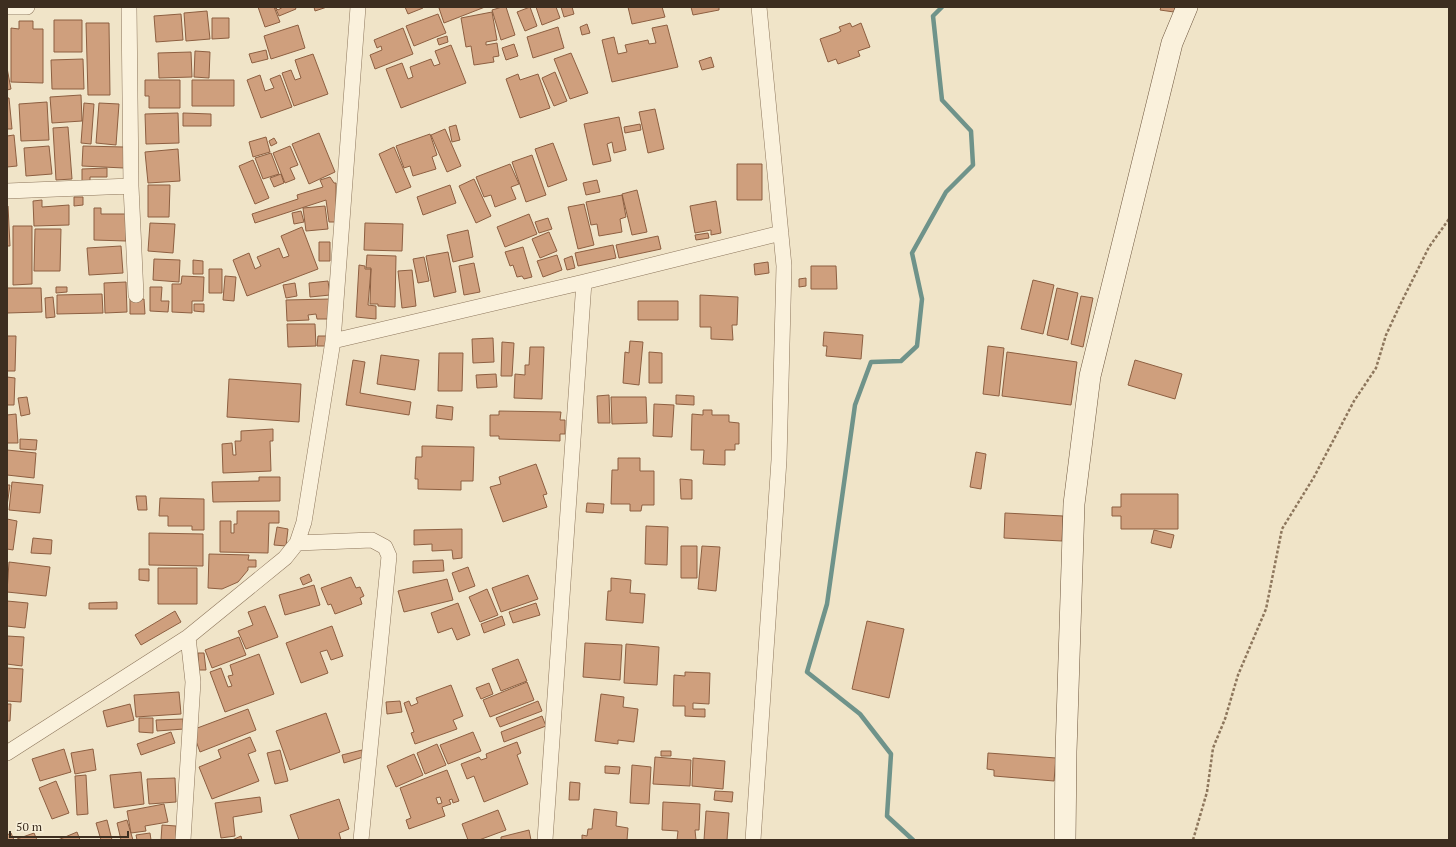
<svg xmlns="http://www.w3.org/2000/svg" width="1456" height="847" font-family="'PT Serif',serif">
<rect width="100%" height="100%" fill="#f0e4c8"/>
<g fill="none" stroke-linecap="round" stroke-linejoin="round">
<path stroke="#6f938a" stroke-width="4.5" d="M913,840L887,816L891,754L860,714L807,672L827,604L855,405L871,362L901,361L917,346L922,299L912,253L946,192L973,165L971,131L942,100L933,16L942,7"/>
</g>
<path fill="#cf9f7d" stroke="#8d5f41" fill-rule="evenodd" d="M258,7H274L280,22L265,27Z
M275,7L278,10L283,7H295L296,9L279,16Z
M314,7H327L315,11Z
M405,7H423V8L408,14Z
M442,7H485L444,23L439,8Z
M502,7H506L515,35L501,40L492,10Z
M530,7L537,26L525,31L517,12Z
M536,7H556L560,18L542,25Z
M561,7H572L574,14L564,17Z
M628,7H662L665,17L632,24Z
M691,7H719V10L693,15Z
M1161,7H1175L1174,12L1160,10Z
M207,11L210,39L186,41L184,13Z
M492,12L497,40L486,42V45L497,43L499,56L493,57L494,62L474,65L471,46L466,47L461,18Z
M181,14L183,40L156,42L154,16Z
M438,14L446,33L414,46L406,26Z
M212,18H229V38L212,39Z
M54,20H82V52H54Z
M19,21H33V29H43V83L11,82V28L19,29Z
M86,23H109L110,95H88Z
M850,23L852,27L861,23L870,47L858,51L860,56L838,64L836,59L828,62L820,39L837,33L841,31L839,27Z
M587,24L590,33L582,35L580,27Z
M298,25L305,48L271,59L264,36Z
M667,25L678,67L612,82L602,40L614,37L618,54L627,52L625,45L648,40L649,44L656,43L652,28Z
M558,27L564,48L533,58L527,37Z
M403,28L413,54L375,69L370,55L382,50L381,46L377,48L374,40Z
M447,36L448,42L439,45L437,39Z
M514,44L518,56L506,60L502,48Z
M451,45L466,83L401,108L386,69L402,63L408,79L413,77L410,67L431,59L434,66L440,64L435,51Z
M266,50L268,59L252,63L249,54Z
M195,51L210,52L209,78L194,77Z
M191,52L192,77L159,78L158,53Z
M571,53L588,93L570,99L554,59Z
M313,54L328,94L294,106L282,73L291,70L295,80L301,78L295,60Z
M711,57L714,67L702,70L699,61Z
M83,59L84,89H52L51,60Z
M7,68L11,89L7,90Z
M555,72L567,101L554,106L542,78Z
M518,74L520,80L538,74L550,108L520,118L506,79Z
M260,75L265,91L274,88L270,79L280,75L292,107L261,118L247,80Z
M145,80H180V108H149V96H145Z
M192,80H234V106H192Z
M81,95L82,121L52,123L50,97Z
M7,98H9L12,129H7Z
M47,102L49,140L21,141L19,104Z
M84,103L94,104L91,144L81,143Z
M99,103L119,104L116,145L96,143Z
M655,109L664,149L648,153L639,112Z
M178,113L179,143L146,144L145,114Z
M183,113L211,114V126H183Z
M619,117L626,150L614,153L612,142L607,144L611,161L593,165L584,124Z
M640,124L641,130L625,133L624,127Z
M456,125L460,140L452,142L449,127Z
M68,127L72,179L56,180L53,128Z
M445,129L461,166L447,172L431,135Z
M319,133L335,172L309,184L292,144Z
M430,134L437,155L432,157L436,169L413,176L410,166L404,168L396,146Z
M14,135L17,166L7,167V136Z
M266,137L270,152L253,157L249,142Z
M274,138L277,143L271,146L269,141Z
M553,143L567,180L548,187L535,149Z
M49,146L52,174L26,176L24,148Z
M83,146L124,147V168L82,166Z
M290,146L298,165L290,168L295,179L285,183L273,153Z
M394,147L411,187L396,193L379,154Z
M178,149L180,181L148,183L145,152Z
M271,153L279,174L263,179L255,158Z
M532,155L546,195L526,202L512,162Z
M253,160L269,198L255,204L239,166Z
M510,164L519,184L511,187L516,199L495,207L491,195L484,197L476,177Z
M737,164H762V200H737Z
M107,168V177H90V183H82V169Z
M281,174L284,183L274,187L270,178Z
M330,177L334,183H336V222H329L326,200L255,223L252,214L298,199L297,195L323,187L320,180Z
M474,179L491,216L476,223L459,186Z
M597,180L600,192L586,195L583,183Z
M148,185H170L169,217H148Z
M450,185L456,203L423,215L417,197Z
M637,190L647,232L632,235L622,194Z
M622,195L626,217L620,219L622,232L599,236L597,224L591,225L586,202Z
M74,197H83V205L74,206Z
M42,200V207L69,205V225L34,226L33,201Z
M716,201L721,233L711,235V230L695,233L690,206Z
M584,204L594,245L578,249L568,207Z
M7,206H8L10,246H7Z
M325,206L328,229L306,231L303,208Z
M94,208H101V214H126V241L94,240Z
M301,211L304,222L294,224L292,213Z
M529,214L537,234L505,247L497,227Z
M548,218L552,229L539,233L535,222Z
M150,223L175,224L173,253L148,251Z
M365,223L403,224L402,251L364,250Z
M13,226H32V284L13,285Z
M302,227L318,269L247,296L233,260L249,253L255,269L261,266L257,257L279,248L283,258L289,256L281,236Z
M35,229H61L60,271H34Z
M468,230L473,257L453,262L447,235Z
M549,232L557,251L540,258L532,239Z
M708,233L709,238L696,240L695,235Z
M658,236L661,249L619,258L616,245Z
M319,242H330V261H319Z
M613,245L616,258L578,266L575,253Z
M121,246L123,273L89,275L87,248Z
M523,247L532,277L524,279L522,276L517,277L513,265L510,266L505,252Z
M448,252L456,292L434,297L426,256Z
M367,255L396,256L395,307L378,306V304H370L371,268H366Z
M557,255L562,270L543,277L537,261Z
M572,256L575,268L567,270L564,259Z
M424,257L429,281L418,283L413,259Z
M154,259L180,260L179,282L153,280Z
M193,260L203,261V274H193Z
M768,262L769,273L755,275L754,264Z
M474,263L480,292L464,295L459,266Z
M359,265L365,266V269H371L368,305L376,306V319L356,317Z
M811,266H836L837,289H811Z
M209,269H222V293H209Z
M412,270L416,306L402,308L398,271Z
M182,276L204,277L203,301H192V313L172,312V284H181Z
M225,276L236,277L234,301L223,300Z
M806,278V286L799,287V279Z
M1033,280L1054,285L1043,334L1021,329Z
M328,281L330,295L310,297L309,283Z
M126,282L127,312L105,313L104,283Z
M295,283L297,296L286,298L283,285Z
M56,287H67V292L56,293Z
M150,287H162L161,301H169L168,312L150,311Z
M7,288H41L42,312L7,313Z
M1057,288L1078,293L1068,340L1047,335Z
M102,294L103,313L57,314V295Z
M700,295L738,297L737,325H732L733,340L711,339V327H700Z
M1081,296L1093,298L1083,347L1071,344Z
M53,297L55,317L46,318L45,298Z
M130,299H144L145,314H130Z
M330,299L331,319H317L316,314L308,315L309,320L287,321L286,300Z
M638,301H678V320H638Z
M194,304H204V312L194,311Z
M287,324H315L316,346L288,347Z
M824,332L863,335L861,359L826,356L827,346H823Z
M7,336H16L15,371H7Z
M318,336H331V346H317Z
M493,338L494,362L473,363L472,339Z
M630,341L643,342L639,385L623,383L625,352L629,353Z
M502,342L514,343L512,376H501Z
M988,346L1004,348L999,396L983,394Z
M530,347H544L542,399L514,398L515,374L525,375V365H529Z
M649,352L662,353V383H649Z
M1007,352L1077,362L1071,405L1002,396Z
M439,353H463L462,391H438Z
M381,355L419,360L415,390L377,384Z
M353,360L365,362L360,393L411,402L409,415L346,405Z
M1135,360L1182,374L1175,399L1128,385Z
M496,374L497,387L477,388L476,375Z
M7,377L15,378L14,405H7Z
M229,379L301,384L299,422L227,417Z
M609,395L610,423H598L597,396Z
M676,395L694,396V405L676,404Z
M27,397L30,414L21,416L18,398Z
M611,397H646L647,423L612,424Z
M654,404L674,405L672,437L653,436Z
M437,405L453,407L452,420L436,418Z
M703,410H712V415H729V422L739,423V444H735V450H725V465L703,464L704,450H691L692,414L703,415Z
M499,411L561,412L560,420H565V434H560V441L499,439V436H490V415H499Z
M16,414L18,443H7V415Z
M273,429V441H270L271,471L223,473L222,444L232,443L233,455H236L235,441H241V431Z
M20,439L37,440L36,450L20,449Z
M422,446L474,447L473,481H461V490L418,489V479H415L416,457H422Z
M7,450L36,453L34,478L7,475Z
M976,452L986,454L981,489L970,487Z
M618,458H640V471H654V505H642L641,511H630V504H611L612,470H618Z
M536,464L547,494L543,495L547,507L503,522L490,487L501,484L499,477Z
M259,477H280V501L213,502L212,482L259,481Z
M680,479L692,480V499H681Z
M12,482L43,485L40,513L9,510Z
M7,485H10L7,506Z
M1121,494H1178V529H1121V516H1112V507H1121Z
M136,496H146L147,510H138Z
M160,498L204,499V530H192V526H168V516H159Z
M587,503L604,504L603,513L586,512Z
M237,511H279V523H269L268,553L220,552V521H231V533H234V524H237Z
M1005,513L1063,516L1062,541L1004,538Z
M7,519L17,521L13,550L7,549Z
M646,526L668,527L667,565L645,564Z
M277,527L288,529L286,546L274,545Z
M462,529V558L453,559L452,550L432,551V544L414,545V530Z
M1154,530L1174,535L1171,548L1151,543Z
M149,533L203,534V566L149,565Z
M33,538L52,540L51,554L31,553Z
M681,546H697V578H681Z
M702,546L720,547L716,591L698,589Z
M209,554L249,555L248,560H256V567H248V570L238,582L222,589L208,588Z
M443,560L444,571L413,573V561Z
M9,562L50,567L46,596L7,592Z
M468,567L475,586L459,592L452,573Z
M158,568H197V604H158Z
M139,569H149V581L139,580Z
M309,574L312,581L303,585L300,578Z
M528,575L538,599L501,612L492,588Z
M351,577L356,588L360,587L364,596L360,598L362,604L335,614L331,604L328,605L321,588Z
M611,578L631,580L630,593L645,594L643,623L606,620L608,591H611Z
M447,579L453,600L404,612L398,591Z
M314,585L320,605L285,615L279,595Z
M487,589L498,615L480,622L469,597Z
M7,601L28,603L25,628L7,626Z
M117,602V609H89V603Z
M458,603L470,635L457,640L452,628L438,633L431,613Z
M536,603L540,615L513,623L509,612Z
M265,606L278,637L246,649L238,631L253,625L248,612Z
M175,611L181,622L141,645L135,635Z
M502,616L505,625L484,633L481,624Z
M867,621L904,629L889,698L852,689Z
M332,626L343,656L331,660L327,650L320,652L328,673L301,683L286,643Z
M7,636L24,637L22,666L7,664Z
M239,637L246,655L212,668L205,650Z
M585,643L622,645L620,680L583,677Z
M626,644L659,647L657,685L624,683Z
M198,653H204L206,670H199Z
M259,654L274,694L225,712L210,672L221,668L228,687L232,686L228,676L233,675L230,665Z
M518,659L527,681L501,691L492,669Z
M7,668L23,669L21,702L7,701Z
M685,672L710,673L709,704L693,703V709H705V717L685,716V706H673L674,675L685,676Z
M527,682L534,700L490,717L483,700Z
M489,683L493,694L481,699L476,688Z
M451,685L463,716L453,720L457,729L415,744L411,733L414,732L404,703L409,701L411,706L418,703L416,698Z
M179,692L181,714L136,717L134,695Z
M601,694L624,697L623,707L638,709L634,742L618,740V744L595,741Z
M400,701L402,712L387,714L386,702Z
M538,701L542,711L500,727L496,718Z
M7,704H11L10,721H7Z
M130,704L134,720L107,727L103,711Z
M248,709L256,730L200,752L192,730Z
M326,713L340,752L290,770L276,731Z
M542,716L546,726L504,742L501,732Z
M139,718H153V733L139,732Z
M183,719L184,729L157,731L156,720Z
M171,732L175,743L141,755L137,744Z
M473,732L481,751L448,764L440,745Z
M250,737L256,751L248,754L259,781L212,799L199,767L221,758L218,750Z
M517,742L521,753L517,755L528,784L484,802L474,776L467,779L461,764L479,757L481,760L487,758L486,754Z
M437,744L446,765L425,774L417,753Z
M64,749L71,772L40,781L32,759Z
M93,749L96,770L75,774L71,753Z
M280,750L288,781L275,784L267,753Z
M362,750L363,757L344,763L342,755Z
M661,751H671V756H661Z
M988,753L1056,758L1054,781L994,776V770L987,769Z
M414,754L423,775L396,787L387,766Z
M655,757L691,760L690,786L653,784Z
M693,758L725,761L723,789L692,786Z
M632,765L651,767L649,804L630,803Z
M605,766L620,767L619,774L605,773Z
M447,770L459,801L453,803L452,799L449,800L451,804L442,807L445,816L409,829L406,820L411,818L400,788ZM440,797L442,803L438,804L436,798Z
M141,772L144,804L114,808L110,775Z
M86,775L88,814L77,815L75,776Z
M175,778L176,802L149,804L147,779Z
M56,781L69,813L52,819L39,788Z
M570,782L580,783L579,800H569Z
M715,791L733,792L732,802L714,800Z
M260,797L262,812L233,817L235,836L221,838L215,803Z
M339,799L349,829L339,833L341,840H299L290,815Z
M663,802L700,804L699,830H695L696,840H677L678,831L662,830Z
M164,804L168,822L145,826L146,831L131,833L127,811Z
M594,809L617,812L616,826L628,828L627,840H582V835L587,836L588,829H592Z
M498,810L506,830L479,840H468L462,824Z
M706,811L729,813L727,840H704Z
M107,820L112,840H101L96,823Z
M127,820L133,840H121L117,823Z
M162,825L176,826V840H161Z
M529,830L531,840H501V837Z
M77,832L80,840H58Z
M11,833L14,840H7V835Z
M34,833L37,840H18L17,839Z
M150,833L151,840H137L136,835Z
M241,836L242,840H232Z"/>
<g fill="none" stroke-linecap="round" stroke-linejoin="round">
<defs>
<path id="street" d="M7,7H27
M129,7L131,186L136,295
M7,191L131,186
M333,341L584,282L781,233
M297,543L372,540L385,547L389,556L361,840
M7,753L188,637L285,558L297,543L304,522L333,341L358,7
M183,840L193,682L188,637
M545,840L584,282
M753,840L779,460L784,266L759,7"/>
<path id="secondary" d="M1065,840L1066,752L1074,504L1090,376L1172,43L1187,7"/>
</defs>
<use href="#street" stroke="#8d765c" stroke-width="16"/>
<use href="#secondary" stroke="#6f573f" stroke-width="22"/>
<path stroke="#8d765c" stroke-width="2.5" stroke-dasharray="3 2" stroke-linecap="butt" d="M1193,840L1207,792L1213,748L1225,719L1238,675L1266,609L1282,529L1314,477L1354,401L1376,368L1386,335L1400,305L1429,247L1449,219"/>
<use href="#street" stroke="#faf1dc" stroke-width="15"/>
<use href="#secondary" stroke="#faf1dc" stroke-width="21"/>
</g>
<rect width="1456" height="847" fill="none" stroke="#3d2e20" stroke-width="16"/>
<path d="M10 831v6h118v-6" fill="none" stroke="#3d2e20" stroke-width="2"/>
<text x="16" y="831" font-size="12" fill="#3d2e20" stroke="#f7eed8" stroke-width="3" paint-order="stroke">50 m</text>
</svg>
